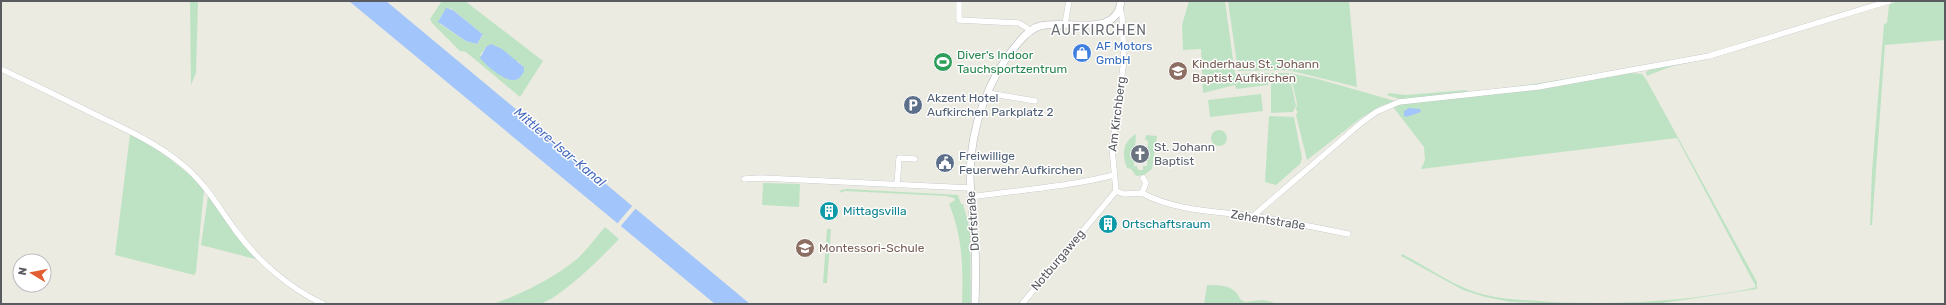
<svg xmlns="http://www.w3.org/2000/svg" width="1946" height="305" font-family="Rubik,sans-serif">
<rect width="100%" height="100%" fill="#ecebe1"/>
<path fill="#bee3c4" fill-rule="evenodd" d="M190,1H198V3L196,73L191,85Z
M442,1H465L543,61L520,97L466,52L460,51L432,23L430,19ZM451,8L481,33L483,35L477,44L466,41L440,24L441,16ZM486,47L519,62L524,67V72L514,80L501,76L480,55Z
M1189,1H1225L1235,74L1269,73L1268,85L1236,89L1235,85L1203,93L1201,49L1183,50L1182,25Z
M1228,1H1349L1357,87L1288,70L1238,71Z
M1897,1H1945V40L1885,45L1872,225H1870L1872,171L1884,24L1887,23L1889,5Z
M1759,44C1730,54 1700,59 1670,67C1662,70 1654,73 1647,76L1646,73L1648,70L1716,57Z
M1271,73H1289L1296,106L1293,112L1271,113Z
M1290,73L1318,79L1395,101L1381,106L1361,118L1307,160L1296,115L1298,112L1296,110L1297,103Z
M1599,73V74L1535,86L1402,100L1387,95L1389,93L1406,95L1466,90L1467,92C1511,88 1555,81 1599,73Z
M1631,73L1642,74L1646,79L1757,282V289L1656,304H1570L1511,302L1485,297L1463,290L1401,256L1402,254C1428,267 1450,284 1478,293C1502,300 1528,300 1553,302C1607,304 1652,303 1705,296C1722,293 1740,292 1756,287L1677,138L1421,169L1425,160L1424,147L1393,107L1402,104L1552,87Z
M1261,94L1263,111L1210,117L1208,100Z
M1269,116L1294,117L1302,158L1300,164L1276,185L1265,182Z
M1211 138a8 8 0 1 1 16 0a8 8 0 1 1-16 0Z
M130,134C158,149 183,166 204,190L196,272L194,275L115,255Z
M1136,134L1134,166H1137L1138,170H1143V166H1147L1148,141L1145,140L1146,135L1157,136L1152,169L1144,175L1136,176L1131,169L1127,168C1122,155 1122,142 1136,134Z
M763,183L800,184L799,207L762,205Z
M847,189L958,195L961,204H963L970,229L971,304H962C963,269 963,237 949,204L955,200L954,198L946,196L845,191L839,193L841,190Z
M208,196L259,260L201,245Z
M605,227L619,239C604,255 559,300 539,304C524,305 507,304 493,304C522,294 552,279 577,259C587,250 596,237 605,227Z
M827,229H831L827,283H823Z
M1207,285C1220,285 1235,285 1240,299L1245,302L1263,300L1280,304H1204Z"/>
<path fill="#a2c5fb" d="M349,1H386L750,304H715Z
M446,8L453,10L481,33L483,34L477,44L466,41L438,22Z
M491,44L502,49L524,67V72C522,74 520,78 518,79C507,85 486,65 480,58L486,47Z
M1409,108L1420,109L1421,112L1406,117L1404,116V111Z"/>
<path fill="#ecebe1" d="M633,205L637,207L619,228L616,225Z"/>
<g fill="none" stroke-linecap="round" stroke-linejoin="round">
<defs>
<path id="minor" d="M959,1V20L1019,23L1030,30
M1065,24L1069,1
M1,69C35,85 68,101 102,118C130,131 159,145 183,165C205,183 219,208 236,231C258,261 289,288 323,304
M988,93L1035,101
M744,179L760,178L970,188
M897,185L899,158L915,159
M1116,191L1124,194L1142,193L1146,183L1143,178
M1142,193C1175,211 1215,211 1252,216C1284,220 1316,228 1348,234
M971,197C1019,190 1067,187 1114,175
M1253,216L1361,123L1376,112L1399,102L1538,87L1709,56L1889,1
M1022,304L1116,191L1112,148L1124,60L1122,16L1120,9"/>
<path id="tertiary" d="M975,304C976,280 976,255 974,231C973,212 970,193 970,173C971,127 988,77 1019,42C1025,35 1032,28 1040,26C1066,19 1117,39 1121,1"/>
</defs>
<use href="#minor" stroke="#b6b8bd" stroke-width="6"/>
<use href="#tertiary" stroke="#b6b8bd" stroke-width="8"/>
<use href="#minor" stroke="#fff" stroke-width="5.5"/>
<use href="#tertiary" stroke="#fff" stroke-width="7"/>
</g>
<defs>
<symbol id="shop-disc" viewBox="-11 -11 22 22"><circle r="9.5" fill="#3f7fe0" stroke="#fff"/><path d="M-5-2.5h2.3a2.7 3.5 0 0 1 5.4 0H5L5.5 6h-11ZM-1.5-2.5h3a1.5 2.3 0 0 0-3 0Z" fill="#fff"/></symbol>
<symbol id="stadium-disc" viewBox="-11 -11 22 22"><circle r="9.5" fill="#2e9e5b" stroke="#fff"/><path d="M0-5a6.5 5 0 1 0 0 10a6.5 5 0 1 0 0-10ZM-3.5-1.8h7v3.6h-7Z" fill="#fff"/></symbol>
<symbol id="school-disc" viewBox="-11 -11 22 22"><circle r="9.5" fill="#8d6e63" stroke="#fff"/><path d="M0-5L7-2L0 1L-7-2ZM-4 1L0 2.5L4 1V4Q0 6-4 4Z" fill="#fff"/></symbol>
<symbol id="parking-disc" viewBox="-11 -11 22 22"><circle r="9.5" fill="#5c6f8a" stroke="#fff"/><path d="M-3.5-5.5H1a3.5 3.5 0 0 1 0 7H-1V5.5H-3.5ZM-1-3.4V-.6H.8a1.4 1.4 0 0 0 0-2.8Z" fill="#fff"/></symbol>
<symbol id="church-disc" viewBox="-11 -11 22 22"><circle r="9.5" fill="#6b7280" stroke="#fff"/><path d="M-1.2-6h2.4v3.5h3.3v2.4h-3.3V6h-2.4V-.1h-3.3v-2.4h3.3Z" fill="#fff"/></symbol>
<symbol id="civic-disc" viewBox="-11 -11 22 22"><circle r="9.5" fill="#5c6f8a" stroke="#fff"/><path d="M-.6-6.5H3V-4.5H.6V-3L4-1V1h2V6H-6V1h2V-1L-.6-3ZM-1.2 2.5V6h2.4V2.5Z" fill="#fff"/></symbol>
<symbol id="building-disc" viewBox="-11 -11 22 22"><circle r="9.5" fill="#0f9aa8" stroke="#fff"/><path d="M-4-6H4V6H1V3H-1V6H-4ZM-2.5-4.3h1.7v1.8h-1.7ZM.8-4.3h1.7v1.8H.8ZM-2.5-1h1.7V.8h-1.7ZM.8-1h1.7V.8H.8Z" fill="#fff"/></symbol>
</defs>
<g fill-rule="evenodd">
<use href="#shop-disc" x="1071" y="42" width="22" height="22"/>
<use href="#stadium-disc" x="932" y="51" width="22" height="22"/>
<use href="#school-disc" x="1167" y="60" width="22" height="22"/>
<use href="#parking-disc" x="902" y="94" width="22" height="22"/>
<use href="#church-disc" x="1129" y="143" width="22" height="22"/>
<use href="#civic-disc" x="934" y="152" width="22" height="22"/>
<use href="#building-disc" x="818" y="200" width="22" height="22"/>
<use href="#building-disc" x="1097" y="213" width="22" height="22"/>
<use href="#school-disc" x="794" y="237" width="22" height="22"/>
</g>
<g text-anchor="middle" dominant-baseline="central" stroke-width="3" stroke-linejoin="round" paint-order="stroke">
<g font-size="12" fill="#366cbe" stroke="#fff" text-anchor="start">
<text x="1096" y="46">AF Motors<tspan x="1096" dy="14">GmbH</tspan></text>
</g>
<g font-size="12" fill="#27864d" stroke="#fff" text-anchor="start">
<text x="957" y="55">Diver's Indoor<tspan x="957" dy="14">Tauchsportzentrum</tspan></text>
</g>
<g font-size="12" fill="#785e54" stroke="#fff" text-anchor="start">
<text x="1192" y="64">Kinderhaus St. Johann<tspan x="1192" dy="14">Baptist Aufkirchen</tspan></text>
<text x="819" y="248">Montessori-Schule</text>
</g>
<g font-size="12" fill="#4e5e75" stroke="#fff" text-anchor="start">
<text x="927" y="98">Akzent Hotel<tspan x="927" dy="14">Aufkirchen Parkplatz 2</tspan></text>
<text x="959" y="156">Freiwillige<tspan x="959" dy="14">Feuerwehr Aufkirchen</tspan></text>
</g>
<g font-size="12" fill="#595b61" stroke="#fff">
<text transform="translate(1117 114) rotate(-83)">Am Kirchberg</text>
<text transform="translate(1268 220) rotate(9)">Zehentstraße</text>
<text transform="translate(973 221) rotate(-94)">Dorfstraße</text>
<text transform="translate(1058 260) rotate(-50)">Notburgaweg</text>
</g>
<g font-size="12" fill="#5b616d" stroke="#fff" text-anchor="start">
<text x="1154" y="147">St. Johann<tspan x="1154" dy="14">Baptist</tspan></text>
</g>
<g font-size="12" fill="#0d838f" stroke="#fff" text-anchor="start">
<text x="843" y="211">Mittagsvilla</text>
<text x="1122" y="224">Ortschaftsraum</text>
</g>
<g font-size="13" font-style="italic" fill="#466bbd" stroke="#fff">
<text transform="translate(560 147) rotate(40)">Mittlere-Isar-Kanal</text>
</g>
<g font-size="14" letter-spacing="1" fill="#6a6d73" stroke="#fff">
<text x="1099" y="30">AUFKIRCHEN</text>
</g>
</g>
<rect width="1946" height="305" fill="none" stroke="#595b61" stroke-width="4"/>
<g transform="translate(32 273) rotate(280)"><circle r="19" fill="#ffffff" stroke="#bdbdc0"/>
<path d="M0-3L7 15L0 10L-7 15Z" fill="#e15e32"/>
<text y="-6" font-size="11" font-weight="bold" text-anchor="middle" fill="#595b61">N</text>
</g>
</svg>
